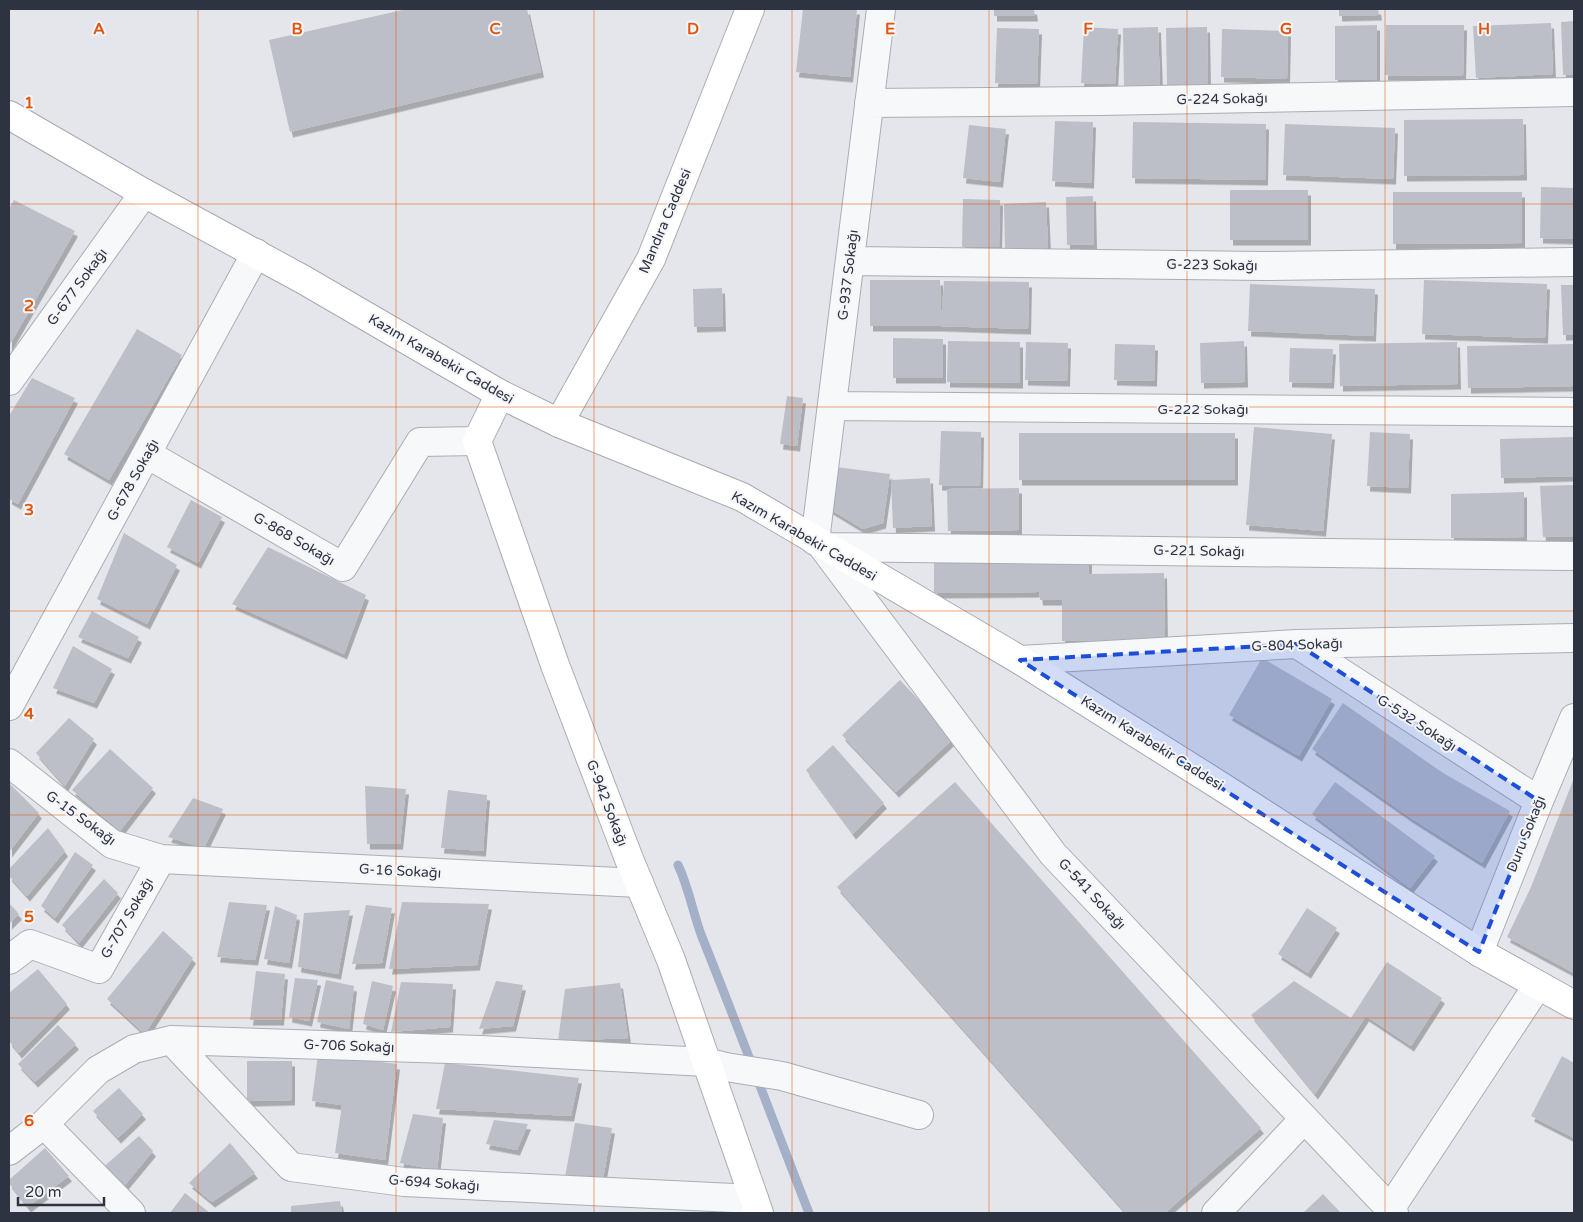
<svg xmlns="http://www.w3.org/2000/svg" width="1583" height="1222" font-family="'Varela Round',sans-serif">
<defs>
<filter id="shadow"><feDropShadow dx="3" dy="5.5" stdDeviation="0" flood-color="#0004"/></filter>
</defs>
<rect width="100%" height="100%" fill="#e5e6eb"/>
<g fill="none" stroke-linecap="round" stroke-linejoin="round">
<path stroke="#a3b0c7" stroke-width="9" d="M678,865C689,888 693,914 702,937C739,1029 773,1121 809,1213"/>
</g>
<path fill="#bcbfc7" filter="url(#shadow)" d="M407,9H527L541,72L290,132L269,40Z
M803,9H857L850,77L796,72Z
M994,9H1034L1035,16H994Z
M1339,9H1378L1379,15L1339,16Z
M1574,21V74L1563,75L1561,22Z
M1551,23L1553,74L1476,78L1473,26Z
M1377,25V80H1335V26Z
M1386,25H1464L1463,76L1385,75Z
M1084,27L1118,29L1115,84L1081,83Z
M1158,27L1160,85L1124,86L1123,28Z
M1207,27L1208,84L1167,85L1166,28Z
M997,28L1039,29L1037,84L995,83Z
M1222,29L1288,31L1287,79L1221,77Z
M1523,119L1524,175L1404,176V120Z
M1055,121L1093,122L1091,183L1052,181Z
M1133,122L1266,124L1265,180L1132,178Z
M1285,124L1395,128L1393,179L1283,175Z
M969,125L1006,129L1000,182L963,178Z
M1541,187L1574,188V239L1540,238Z
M1230,190H1308V240H1230Z
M1393,192H1522V243L1393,244Z
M1093,196L1094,245H1067L1066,197Z
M963,199L1000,200L999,247H962Z
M14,200L75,231L9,346V209Z
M1046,202L1048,248L1005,250L1004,204Z
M870,280H940L941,323L944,281L1029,282L1028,329L940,326H870Z
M1424,280L1547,284L1545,338L1422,334Z
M1250,284L1375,289L1373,336L1248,331Z
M1561,285H1574V335H1563Z
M722,288L723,326L694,327L693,289Z
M137,329L182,355L109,480L64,454Z
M893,338L943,339V378H893Z
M948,341L1020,342V383L947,382Z
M1244,341L1245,382L1201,383L1200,343Z
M1026,342L1068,343L1067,381L1025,380Z
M1457,342L1458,384L1340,386L1339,344Z
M1115,344L1155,345L1154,381L1114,380Z
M1574,344V386L1468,388L1467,346Z
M1290,348L1333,349L1331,383L1289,382Z
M32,378L75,398L18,504L9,499V416Z
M787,396L803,398L797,446L780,444Z
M1254,427L1332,434L1323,531L1246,525Z
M941,431L981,432L980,486L939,485Z
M1370,432L1410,434L1408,488L1367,486Z
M1019,433H1235V480H1019Z
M1574,437V476L1501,478L1500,439Z
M836,467L890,474L883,523L863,529L830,509Z
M930,478L932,526L893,528L891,480Z
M1574,485V536L1543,537L1540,486Z
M1019,488V530L948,531L947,489Z
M1524,492V537L1451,538V494Z
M191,500L222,517L198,563L167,547Z
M124,533L177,565L147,624L97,599Z
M268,547L366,595L344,654L232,604Z
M1089,556V574L1164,573L1165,639L1062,641V600H1040L1039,592L934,593V558Z
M92,611L139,637L128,658L78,637Z
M73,646L112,669L94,703L53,688Z
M1262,658L1332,699L1299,756L1229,715Z
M900,680L954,738L896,792L842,735Z
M1343,703L1443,773L1510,811L1482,863L1411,818L1312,749Z
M69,718L94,739L65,786L36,753Z
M833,745L884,803L853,834L806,770Z
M110,749L153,788L120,831L72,790Z
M1574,778V905L1548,895L1574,906V973L1507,937L1531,887Z
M955,782L1261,1128L1165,1213H1126L837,887Z
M1335,782L1435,856L1410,888L1312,814Z
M9,783L39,813L9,852Z
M365,786L406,789L400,844H367Z
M448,790L487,795L483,851L441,848Z
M193,798L223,809L204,848L168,837Z
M48,828L65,851L27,896L9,876V869Z
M75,852L93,865L55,918L41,906Z
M104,879L118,893L79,943L62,925Z
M229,902L267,905L255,960L217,957Z
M402,902L489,904L477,965L389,969Z
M9,903L19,914L9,924Z
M366,905L392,908L382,963L352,964Z
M275,906L297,915L289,963L264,959Z
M1307,908L1337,928L1308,973L1278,954Z
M350,910L338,974L298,967L304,913Z
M163,931L193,958L145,1034L107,999Z
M1387,962L1442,998L1411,1046L1366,1016L1315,1094L1251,1015L1294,981L1351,1018Z
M38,969L67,1004L19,1053L9,1041V993Z
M256,971L285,974L281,1020H250Z
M295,978L318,980L309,1021L289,1017Z
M326,980L354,986L349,1029L317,1022Z
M372,981L393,986L383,1030L363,1024Z
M496,981L523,985L513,1026L479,1029Z
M401,982L453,984L450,1027L391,1032Z
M620,983L628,1038L558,1041L565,989Z
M58,1025L76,1044L35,1082L18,1064Z
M318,1054L397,1064L385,1160L335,1153L342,1105L312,1101Z
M1562,1056L1574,1063V1138L1531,1116Z
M247,1061H292V1100L247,1101Z
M445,1063L579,1078L571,1116L436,1109Z
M119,1088L143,1114L118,1138L93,1111Z
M413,1114L443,1118L437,1170L400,1163Z
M494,1120L528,1124L517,1150L486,1144Z
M575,1123L612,1128L603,1179L565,1177Z
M139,1136L153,1151L124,1186L101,1169Z
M230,1143L255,1173L212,1202L189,1183Z
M45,1148L69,1176L28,1207L9,1183V1180Z
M185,1193L210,1213H170Z
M1323,1194L1341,1213H1303Z
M340,1201L342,1213H291V1206Z"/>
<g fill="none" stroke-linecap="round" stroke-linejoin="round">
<defs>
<path id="street" d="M869,103L1099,101L1574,92
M850,261L1263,266L1574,262
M9,381L144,193
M832,406L1574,412
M147,454L343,567L420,442L477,441
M815,541L881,9
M823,547L1053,854L1394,1213
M823,547L1574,556
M1297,644L1539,801
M1020,660L1297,644L1574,638
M9,706L256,253
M9,763L112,844L161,859L639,883
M1479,952L1539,801L1574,718
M9,960L30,944L99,969L161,859
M171,1040L291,1167L404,1182L754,1199
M44,1124L131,1213
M9,1151L44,1124L98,1070L134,1049L171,1040L480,1050L706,1062L726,1067L782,1076L919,1115
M1390,1209L1538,985
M1216,1213L1304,1119"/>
<path id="secondary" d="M500,394L477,441L555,665L629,859L671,960L759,1213
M559,423L651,259L750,9"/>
<path id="primary" d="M9,115L144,193L304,280L500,394L559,423L742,497L1020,660L1222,787L1479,952L1574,1005"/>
</defs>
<use href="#street" stroke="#aaadb5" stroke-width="30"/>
<use href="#secondary" stroke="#aaadb5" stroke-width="30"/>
<use href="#primary" stroke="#a5aab6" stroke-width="30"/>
<use href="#street" stroke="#f7f8fa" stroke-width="28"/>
<use href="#secondary" stroke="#fff" stroke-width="28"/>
<use href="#primary" stroke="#fff" stroke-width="28"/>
</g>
<path fill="#1d4ed8" fill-opacity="0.2" stroke="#1d4ed8" stroke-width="4" stroke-dasharray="10 6" stroke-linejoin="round" d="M1297,644L1539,801L1479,952L1020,660Z"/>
<path fill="none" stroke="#df570f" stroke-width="1" stroke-opacity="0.55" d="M198,9V1213M396,9V1213M594,9V1213M792,9V1213M989,9V1213M1187,9V1213M1385,9V1213M9,204H1574M9,407H1574M9,611H1574M9,815H1574M9,1018H1574"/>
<g text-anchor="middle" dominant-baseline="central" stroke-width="4" stroke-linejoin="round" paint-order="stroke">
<g font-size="14" fill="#2e3342" stroke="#f4f5f8">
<text transform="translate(1222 99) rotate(-1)">G-224 Sokağı</text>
<text transform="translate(665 221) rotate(-67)">Mandıra Caddesi</text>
<text transform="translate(1212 265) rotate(1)">G-223 Sokağı</text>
<text transform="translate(848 275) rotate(-83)">G-937 Sokağı</text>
<text transform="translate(77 287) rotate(-54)">G-677 Sokağı</text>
<text transform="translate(441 359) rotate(30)">Kazım Karabekir Caddesi</text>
<text x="1203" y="409">G-222 Sokağı</text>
<text transform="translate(133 480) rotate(-61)">G-678 Sokağı</text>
<text transform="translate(804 536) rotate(30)">Kazım Karabekir Caddesi</text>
<text transform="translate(294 539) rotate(30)">G-868 Sokağı</text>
<text transform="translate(1199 551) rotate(1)">G-221 Sokağı</text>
<text transform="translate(1297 645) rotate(-2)">G-804 Sokağı</text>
<text transform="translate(1417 723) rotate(33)">G-532 Sokağı</text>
<text transform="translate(1152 743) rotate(32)">Kazım Karabekir Caddesi</text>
<text transform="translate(607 803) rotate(69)">G-942 Sokağı</text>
<text transform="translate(81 818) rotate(36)">G-15 Sokağı</text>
<text transform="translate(1526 834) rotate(-68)">Duru Sokağı</text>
<text transform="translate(400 871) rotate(3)">G-16 Sokağı</text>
<text transform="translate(1092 894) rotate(47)">G-541 Sokağı</text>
<text transform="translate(127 918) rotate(-60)">G-707 Sokağı</text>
<text transform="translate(349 1046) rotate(2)">G-706 Sokağı</text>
<text transform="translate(434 1183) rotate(4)">G-694 Sokağı</text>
</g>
</g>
<g font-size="16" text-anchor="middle" font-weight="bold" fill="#df570f" stroke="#f4f5f8" stroke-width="4" stroke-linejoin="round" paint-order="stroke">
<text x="99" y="34">A</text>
<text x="297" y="34">B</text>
<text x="495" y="34">C</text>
<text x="693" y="34">D</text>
<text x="890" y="34">E</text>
<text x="1088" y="34">F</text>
<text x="1286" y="34">G</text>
<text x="1484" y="34">H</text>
<text x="29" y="108">1</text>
<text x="29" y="311">2</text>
<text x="29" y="515">3</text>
<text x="29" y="719">4</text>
<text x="29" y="922">5</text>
<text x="29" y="1126">6</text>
</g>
<rect width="1583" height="1222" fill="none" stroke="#2e3342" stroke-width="20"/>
<path d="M18 1197v8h86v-8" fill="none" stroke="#2e3342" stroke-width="2.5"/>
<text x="25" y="1197" font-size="15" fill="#2e3342" stroke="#f4f5f8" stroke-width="4" paint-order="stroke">20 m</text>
</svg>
